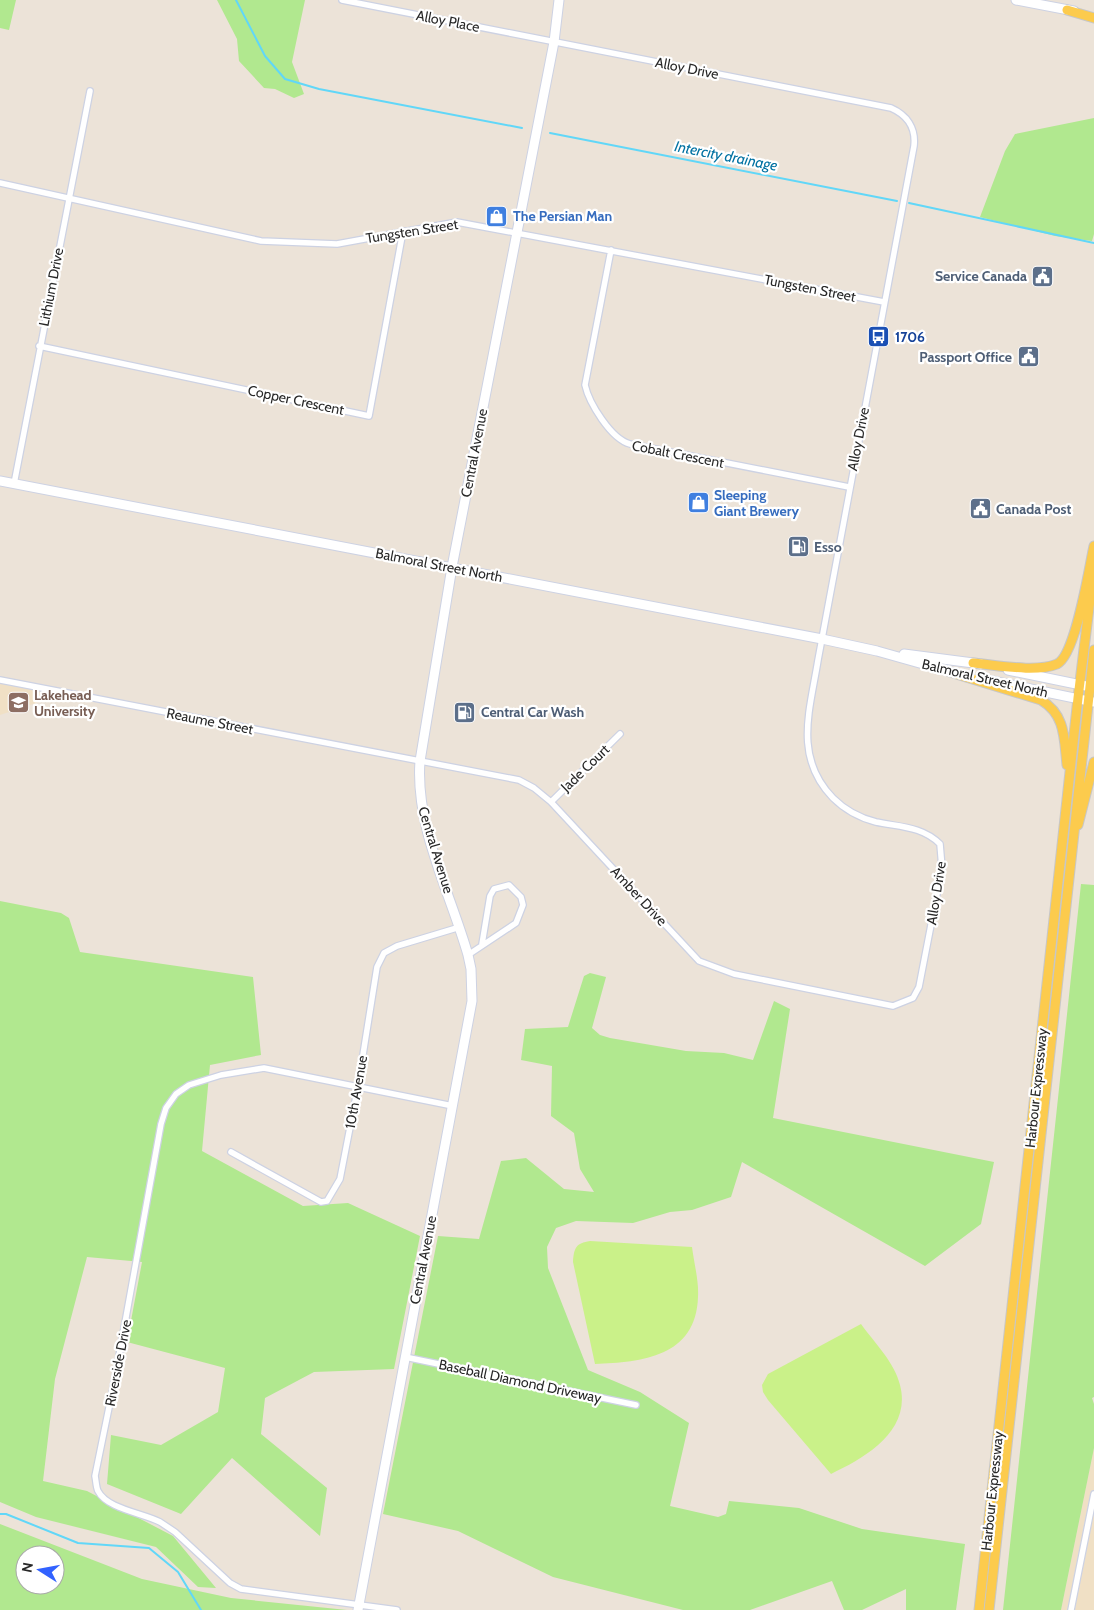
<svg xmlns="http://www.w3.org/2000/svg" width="1094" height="1610" font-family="Cabin,sans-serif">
<rect width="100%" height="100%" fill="#ece3d8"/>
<path fill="#f0e0c5" d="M0,676L72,691L0,715Z
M1094,1448V1610H1061Z"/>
<path fill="#b1e88f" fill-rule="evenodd" d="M0,0H16L9,30L0,28Z
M217,0H305L292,62L304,94L294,98L275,89L264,88L239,61L237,39Z
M1094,118V234L1092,241L1055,236L980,217L1005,151L1015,134Z
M1081,884L1094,885V1397L1092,1398L1094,1404V1448L1061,1610H1003Z
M0,901L61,913L69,918L80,952L253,977L261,1055L210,1065L202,1151L303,1206L348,1203L420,1236L394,1369L314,1372L265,1398L261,1434L327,1488L320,1536L232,1458L181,1514L107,1484L111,1435L161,1445L218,1412L225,1368L127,1342L142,1262L87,1257L55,1379L43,1481L87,1491L173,1536L216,1588L198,1587L156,1547L36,1517L0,1502Z
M590,973L606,977L592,1028L600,1035L610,1038L686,1051L724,1053L753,1060L774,1001L790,1009L773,1118L994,1162L981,1224L925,1266L742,1162L731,1197L692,1210L670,1212L633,1223L576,1221L556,1228L547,1247L548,1268L588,1370L640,1392L689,1423L670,1506L718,1517L726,1514L729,1501L799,1508L862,1529L965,1544L956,1610H906V1589L862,1610H844L832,1581L750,1610H683L553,1577L458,1531L383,1514L438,1236L479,1239L501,1161L526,1158L564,1189L594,1192L580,1169L574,1133L551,1116L552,1066L521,1060L525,1029L568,1027L584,976Z
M0,1524L142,1579L231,1598L347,1610H0ZM25,1555H55V1585H25Z"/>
<path fill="#caf189" d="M590,1241L692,1247C694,1263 699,1281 698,1297C696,1357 642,1362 595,1364L573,1262C574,1248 576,1243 590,1241Z
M861,1324C874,1342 895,1363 900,1385C912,1431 865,1458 831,1474L768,1400L763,1392L762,1385L768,1374Z"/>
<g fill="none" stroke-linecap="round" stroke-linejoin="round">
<path stroke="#61d7f8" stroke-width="2" d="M236,0L265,56L285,79L319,89L522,128
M550,133L897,201
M909,203L1094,243
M0,1514H6L78,1543L149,1548L178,1572L201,1610"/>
<defs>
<path id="street" d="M0,183L261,241L337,244L457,222L884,302
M611,250L585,385C589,403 611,439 630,444L849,487
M39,346L369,416L403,231
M14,484L90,91
M0,680L519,780L534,788L551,802L699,961L734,974L893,1006L913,998L919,987L942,868L940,844C922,826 899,827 876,822C860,818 845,810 833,798C793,757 810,710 818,660L914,146C916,128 907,115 891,108L342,0
M551,802L620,734
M468,955L516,923L523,905L521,897L509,885L494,889L490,896L482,944
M231,1152L321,1202L327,1201L340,1179L358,1086L377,967L384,953L397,946L460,927
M405,1357L636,1405
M397,1610L241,1589L230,1583L175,1532L160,1522C143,1513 107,1509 98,1491C96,1487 96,1480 95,1476L115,1378L161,1124L166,1108L176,1094L189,1085L221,1075L264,1068L453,1106
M1071,1610L1094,1494"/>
<path id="secondary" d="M1016,0L1074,11
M0,481L822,639L877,651L955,673
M904,654L981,664
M1008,670L1086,686
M983,679L1094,702
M358,1610L472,1001L471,969L468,955C450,892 415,827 420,761L452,567L554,42L559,0"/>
<path id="primary" d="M1067,10L1094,18
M973,663C997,665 1035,673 1057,664C1076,655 1089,568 1094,546
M950,672L1041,700C1066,715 1064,739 1067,765
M1078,825L1094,762
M979,1610L1078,698L1094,567
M989,1610L1094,650"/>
</defs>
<use href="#street" stroke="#cdd2e3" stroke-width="8"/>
<use href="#secondary" stroke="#cdd2e3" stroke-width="11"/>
<use href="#primary" stroke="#c7c7c7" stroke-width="11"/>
<use href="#street" stroke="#fff" stroke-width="5.5"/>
<use href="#secondary" stroke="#fff" stroke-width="9"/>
<use href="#primary" stroke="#fccb4d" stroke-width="9"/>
</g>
<defs>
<symbol id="shop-square" viewBox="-11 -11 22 22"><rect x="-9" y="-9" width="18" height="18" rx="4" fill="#3f7fe0" stroke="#fff"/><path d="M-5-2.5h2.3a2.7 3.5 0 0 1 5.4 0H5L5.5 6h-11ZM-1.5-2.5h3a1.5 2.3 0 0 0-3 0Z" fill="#fff"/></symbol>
<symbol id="civic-square" viewBox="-11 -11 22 22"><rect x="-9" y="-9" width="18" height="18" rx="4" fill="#5c6f8a" stroke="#fff"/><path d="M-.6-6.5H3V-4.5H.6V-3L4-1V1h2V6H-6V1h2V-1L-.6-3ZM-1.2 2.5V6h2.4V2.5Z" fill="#fff"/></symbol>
<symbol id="bus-square" viewBox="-11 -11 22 22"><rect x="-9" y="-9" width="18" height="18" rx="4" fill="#1a4fb4" stroke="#fff"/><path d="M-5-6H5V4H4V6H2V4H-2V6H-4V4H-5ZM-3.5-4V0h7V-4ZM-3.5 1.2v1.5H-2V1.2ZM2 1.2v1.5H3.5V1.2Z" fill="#fff"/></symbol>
<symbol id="fuel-square" viewBox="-11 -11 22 22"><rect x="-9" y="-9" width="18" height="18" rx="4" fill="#5c6f8a" stroke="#fff"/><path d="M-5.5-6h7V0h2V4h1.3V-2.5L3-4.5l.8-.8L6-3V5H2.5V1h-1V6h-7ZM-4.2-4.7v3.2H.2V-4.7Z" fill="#fff"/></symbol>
<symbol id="university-square" viewBox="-11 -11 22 22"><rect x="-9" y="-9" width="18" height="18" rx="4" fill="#8d6e63" stroke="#fff"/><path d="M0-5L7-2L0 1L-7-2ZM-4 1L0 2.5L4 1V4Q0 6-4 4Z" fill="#fff"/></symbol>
</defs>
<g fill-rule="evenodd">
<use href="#shop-square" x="484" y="204" width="25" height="25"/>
<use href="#civic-square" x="1030" y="264" width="25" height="25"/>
<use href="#bus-square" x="866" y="324" width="25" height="25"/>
<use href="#civic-square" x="1016" y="344" width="25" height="25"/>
<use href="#shop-square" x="686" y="490" width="25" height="25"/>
<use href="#civic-square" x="968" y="496" width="25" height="25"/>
<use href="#fuel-square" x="786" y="534" width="25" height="25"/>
<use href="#university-square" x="6" y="690" width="25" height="25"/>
<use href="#fuel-square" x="452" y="700" width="25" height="25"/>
</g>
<g text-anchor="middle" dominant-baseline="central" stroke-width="4.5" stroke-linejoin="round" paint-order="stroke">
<g font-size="14" fill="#282828" stroke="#fff">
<text transform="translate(448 21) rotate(11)">Alloy Place</text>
<text transform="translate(687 68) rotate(11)">Alloy Drive</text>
<text transform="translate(412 231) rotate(-9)">Tungsten Street</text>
<text transform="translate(51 287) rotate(-79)">Lithium Drive</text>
<text transform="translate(810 288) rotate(11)">Tungsten Street</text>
<text transform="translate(296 400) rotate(12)">Copper Crescent</text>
<text transform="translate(858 439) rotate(-79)">Alloy Drive</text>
<text transform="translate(474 453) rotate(-79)">Central Avenue</text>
<text transform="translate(678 454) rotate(11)">Cobalt Crescent</text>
<text transform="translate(439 565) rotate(11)">Balmoral Street North</text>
<text transform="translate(985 678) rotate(13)">Balmoral Street North</text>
<text transform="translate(210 721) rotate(11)">Reaume Street</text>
<text transform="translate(585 768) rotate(-44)">Jade Court</text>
<text transform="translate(436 850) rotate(73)">Central Avenue</text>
<text transform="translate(936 893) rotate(-81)">Alloy Drive</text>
<text transform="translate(639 896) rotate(47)">Amber Drive</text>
<text transform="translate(1036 1088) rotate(-84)">Harbour Expressway</text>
<text transform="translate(356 1092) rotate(-80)">10th Avenue</text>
<text transform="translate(423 1260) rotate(-79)">Central Avenue</text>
<text transform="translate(118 1363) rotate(-79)">Riverside Drive</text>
<text transform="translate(520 1381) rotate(12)">Baseball Diamond Driveway</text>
<text transform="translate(992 1491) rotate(-84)">Harbour Expressway</text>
</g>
<g font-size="14" font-weight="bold" fill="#366cbe" stroke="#fff" text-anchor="start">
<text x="513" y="216">The Persian Man</text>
<text x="714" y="495">Sleeping<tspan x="714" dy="16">Giant Brewery</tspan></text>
</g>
<g font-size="14" font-weight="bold" fill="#4e5e75" stroke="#fff" text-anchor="start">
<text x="1027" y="276" text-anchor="end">Service Canada</text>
<text x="1012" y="357" text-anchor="end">Passport Office</text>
<text x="996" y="509">Canada Post</text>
<text x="814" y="547">Esso</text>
<text x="481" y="712">Central Car Wash</text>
</g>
<g font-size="14" font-weight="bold" fill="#164399" stroke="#fff" text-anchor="start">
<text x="895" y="337">1706</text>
</g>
<g font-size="14" font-weight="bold" fill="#785e54" stroke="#fff" text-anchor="start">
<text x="34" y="695">Lakehead<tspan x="34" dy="16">University</tspan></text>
</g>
<g font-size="15" font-style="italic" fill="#0272a2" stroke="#fff">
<text transform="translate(726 156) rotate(11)">Intercity drainage</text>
</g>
</g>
<g transform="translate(40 1570) rotate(281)"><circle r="24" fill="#ffffff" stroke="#a9a9a9"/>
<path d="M0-4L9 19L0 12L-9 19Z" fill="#3262ff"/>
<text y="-8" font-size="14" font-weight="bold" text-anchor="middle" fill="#282828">N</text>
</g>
</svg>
